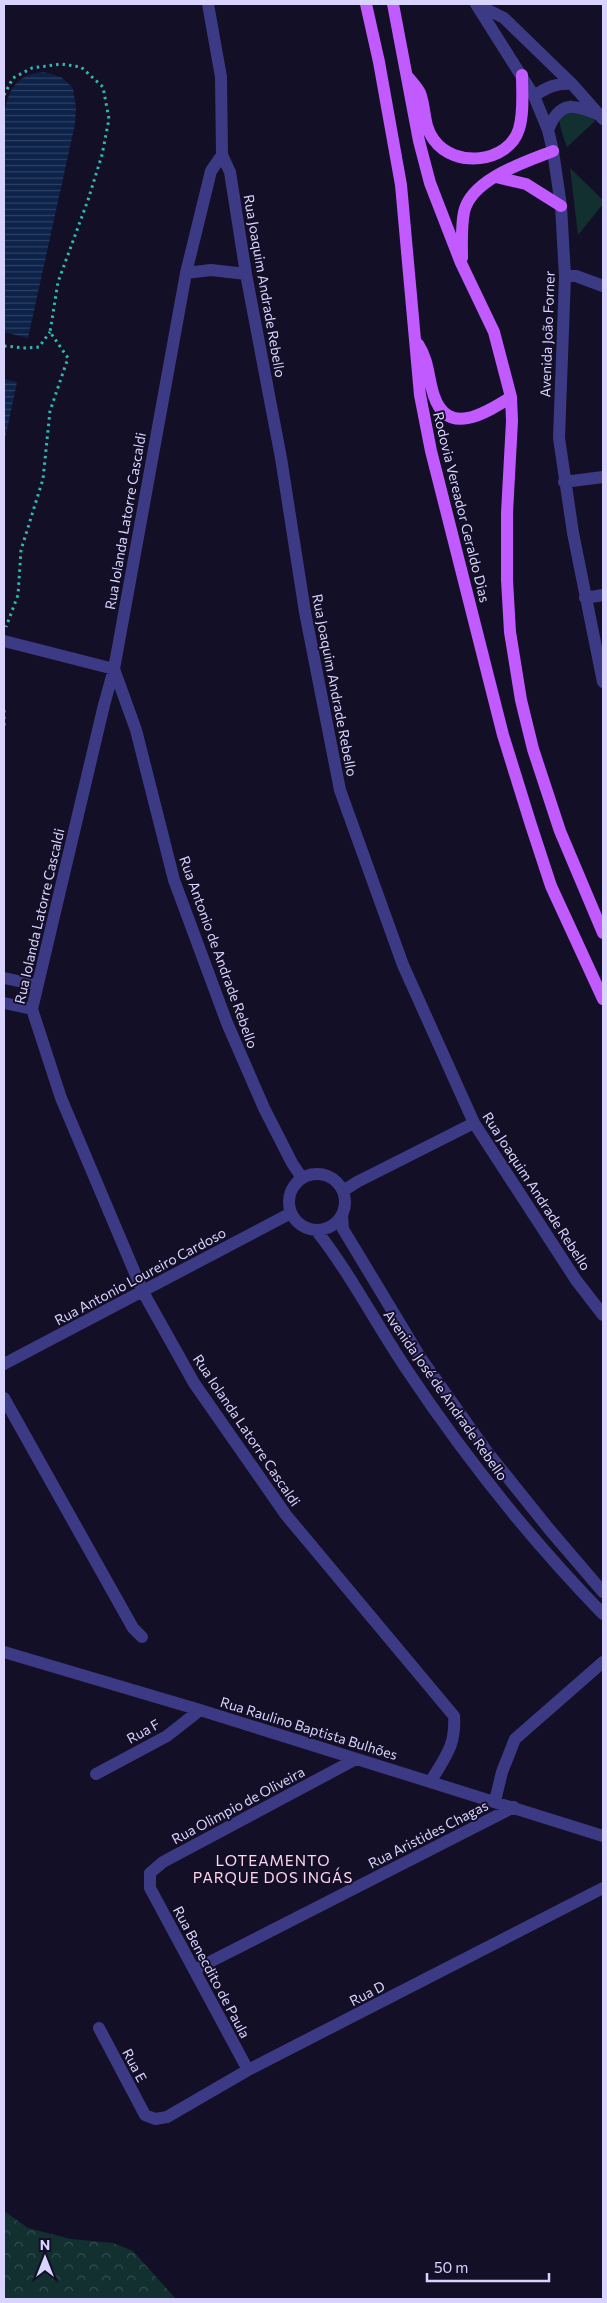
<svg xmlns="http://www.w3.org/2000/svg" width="607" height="2303" font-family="Commissioner,sans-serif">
<defs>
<pattern id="forest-crowns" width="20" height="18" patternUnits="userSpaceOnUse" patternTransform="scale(1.25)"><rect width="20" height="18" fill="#12302f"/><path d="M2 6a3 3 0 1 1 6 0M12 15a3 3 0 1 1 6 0" fill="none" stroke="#344d4e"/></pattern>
<pattern id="water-rules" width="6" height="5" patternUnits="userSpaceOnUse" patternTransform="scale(1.25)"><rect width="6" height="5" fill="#0c2248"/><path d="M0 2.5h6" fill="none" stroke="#2f4163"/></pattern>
</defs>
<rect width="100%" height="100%" fill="#130f26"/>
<path fill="url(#forest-crowns)" d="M4,2211L28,2228L71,2239L113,2243L133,2251L176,2299H4Z"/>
<path fill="#12302f" d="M571,100L595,121L567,147C562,133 556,118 561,104Z
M570,168L603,200V204L578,235Z"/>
<path fill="url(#water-rules)" d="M44,72L61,77L73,88L76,108L75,124L28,338L4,332V113C10,87 16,75 44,72Z
M4,379L17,382L4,444Z"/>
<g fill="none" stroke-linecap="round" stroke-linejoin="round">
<path stroke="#2fb8b0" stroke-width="3" stroke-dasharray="2.5 4" stroke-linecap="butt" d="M4,95L13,78L32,68L61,64L81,67L103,87L109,119L102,155L88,200L58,282L50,332L68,358L50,411L43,479L21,550L18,595L6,627
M4,346L25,348L39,347L50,332
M4,710V726"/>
<path stroke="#3d3a85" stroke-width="12" d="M208,4L221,77L222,155L230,172L246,274L281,458L305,612L340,790L403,965L474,1123L576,1280L603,1315
M476,4L534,96L548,130L553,151L561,206L565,276L559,438L573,533L603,682
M476,4L504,18L572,84L603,119
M534,96C547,87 556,83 572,84
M548,130C559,102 572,103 597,114
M222,155L211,171L186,273L114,669L104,705L32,1009L61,1098L143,1292L194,1383L286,1515L454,1716C456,1746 445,1757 431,1781
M186,273L211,270L246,274
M565,276H576L603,286
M564,482L603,477
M585,598L603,595
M4,641L114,669
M114,669L136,730L174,880L227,1023L264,1108L292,1163L302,1178
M4,978L37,985
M4,1003L32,1009
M289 1202a28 28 0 1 1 56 0a28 28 0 1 1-56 0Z
M343,1191L357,1182L474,1123
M342,1215L343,1229L422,1360L488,1453L549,1529L603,1592
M316,1230C350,1273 376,1324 407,1370C465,1457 530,1539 603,1614
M4,1364L291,1213
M4,1398L133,1628L142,1637
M4,1652L200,1710L603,1836
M96,1774L167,1736L200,1710
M495,1801L502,1772L515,1739L603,1662
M194,1970L514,1807
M99,2028L145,2115L155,2119L167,2117L248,2070L603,1888
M248,2070L150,1888V1873L163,1862L356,1759"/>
<path stroke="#c25bff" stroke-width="12" d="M366,4L379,62L401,185L420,395L431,451L503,735L531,825L551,886L603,999
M393,4L419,141L430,183L461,263L494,332L511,397L512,421L507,513V580L510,632L521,700L533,749L560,831L603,933
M408,77C412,82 417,87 420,93C426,108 423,126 434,140C454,168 508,164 519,129C524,113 522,92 522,75
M496,177L526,184L561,206
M462,258C462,243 461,227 464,212C471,179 525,162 553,151
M418,344C429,361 428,378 434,396C448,437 486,413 511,397"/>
</g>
<g text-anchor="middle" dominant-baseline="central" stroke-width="4" stroke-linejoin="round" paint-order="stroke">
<g font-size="14" fill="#d9d4ff" stroke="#130f26">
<text transform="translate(265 286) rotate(80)">Rua Joaquim Andrade Rebello</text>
<text transform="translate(547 334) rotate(-88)">Avenida João Forner</text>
<text transform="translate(462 507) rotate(76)">Rodovia Vereador Geraldo Dias</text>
<text transform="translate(125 521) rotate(-80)">Rua Iolanda Latorre Cascaldi</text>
<text transform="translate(335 685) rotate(79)">Rua Joaquim Andrade Rebello</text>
<text transform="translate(39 916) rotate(-77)">Rua Iolanda Latorre Cascaldi</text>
<text transform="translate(219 952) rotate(70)">Rua Antonio de Andrade Rebello</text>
<text transform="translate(537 1191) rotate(57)">Rua Joaquim Andrade Rebello</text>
<text transform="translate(140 1276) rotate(-28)">Rua Antonio Loureiro Cardoso</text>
<text transform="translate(446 1395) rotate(55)">Avenida José de Andrade Rebello</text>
<text transform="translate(247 1430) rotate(56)">Rua Iolanda Latorre Cascaldi</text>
<text transform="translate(309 1728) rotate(17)">Rua Raulino Baptista Bulhões</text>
<text transform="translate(143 1731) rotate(-29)">Rua F</text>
<text transform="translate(238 1805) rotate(-28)">Rua Olimpio de Oliveira</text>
<text transform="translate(428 1834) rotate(-27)">Rua Aristides Chagas</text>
<text transform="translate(212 1972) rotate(62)">Rua Benecdito de Paula</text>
<text transform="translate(367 1993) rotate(-27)">Rua D</text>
<text transform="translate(135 2065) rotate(62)">Rua E</text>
</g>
<g font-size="15" letter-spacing="1" fill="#ffd6f0" stroke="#130f26">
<text x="273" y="1860">LOTEAMENTO<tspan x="273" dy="17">PARQUE DOS INGÁS</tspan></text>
</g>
</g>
<rect width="607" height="2303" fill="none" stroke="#d9d4ff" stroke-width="10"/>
<g transform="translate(45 2258)" stroke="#130f26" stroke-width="4" paint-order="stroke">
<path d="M0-4L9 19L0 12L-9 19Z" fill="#d9d4ff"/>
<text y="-8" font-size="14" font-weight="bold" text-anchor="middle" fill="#d9d4ff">N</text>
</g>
<path d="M427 2273v8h122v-8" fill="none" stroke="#d9d4ff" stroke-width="2.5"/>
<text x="434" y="2273" font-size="15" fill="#d9d4ff" stroke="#130f26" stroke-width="4" paint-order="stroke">50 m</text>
</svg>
